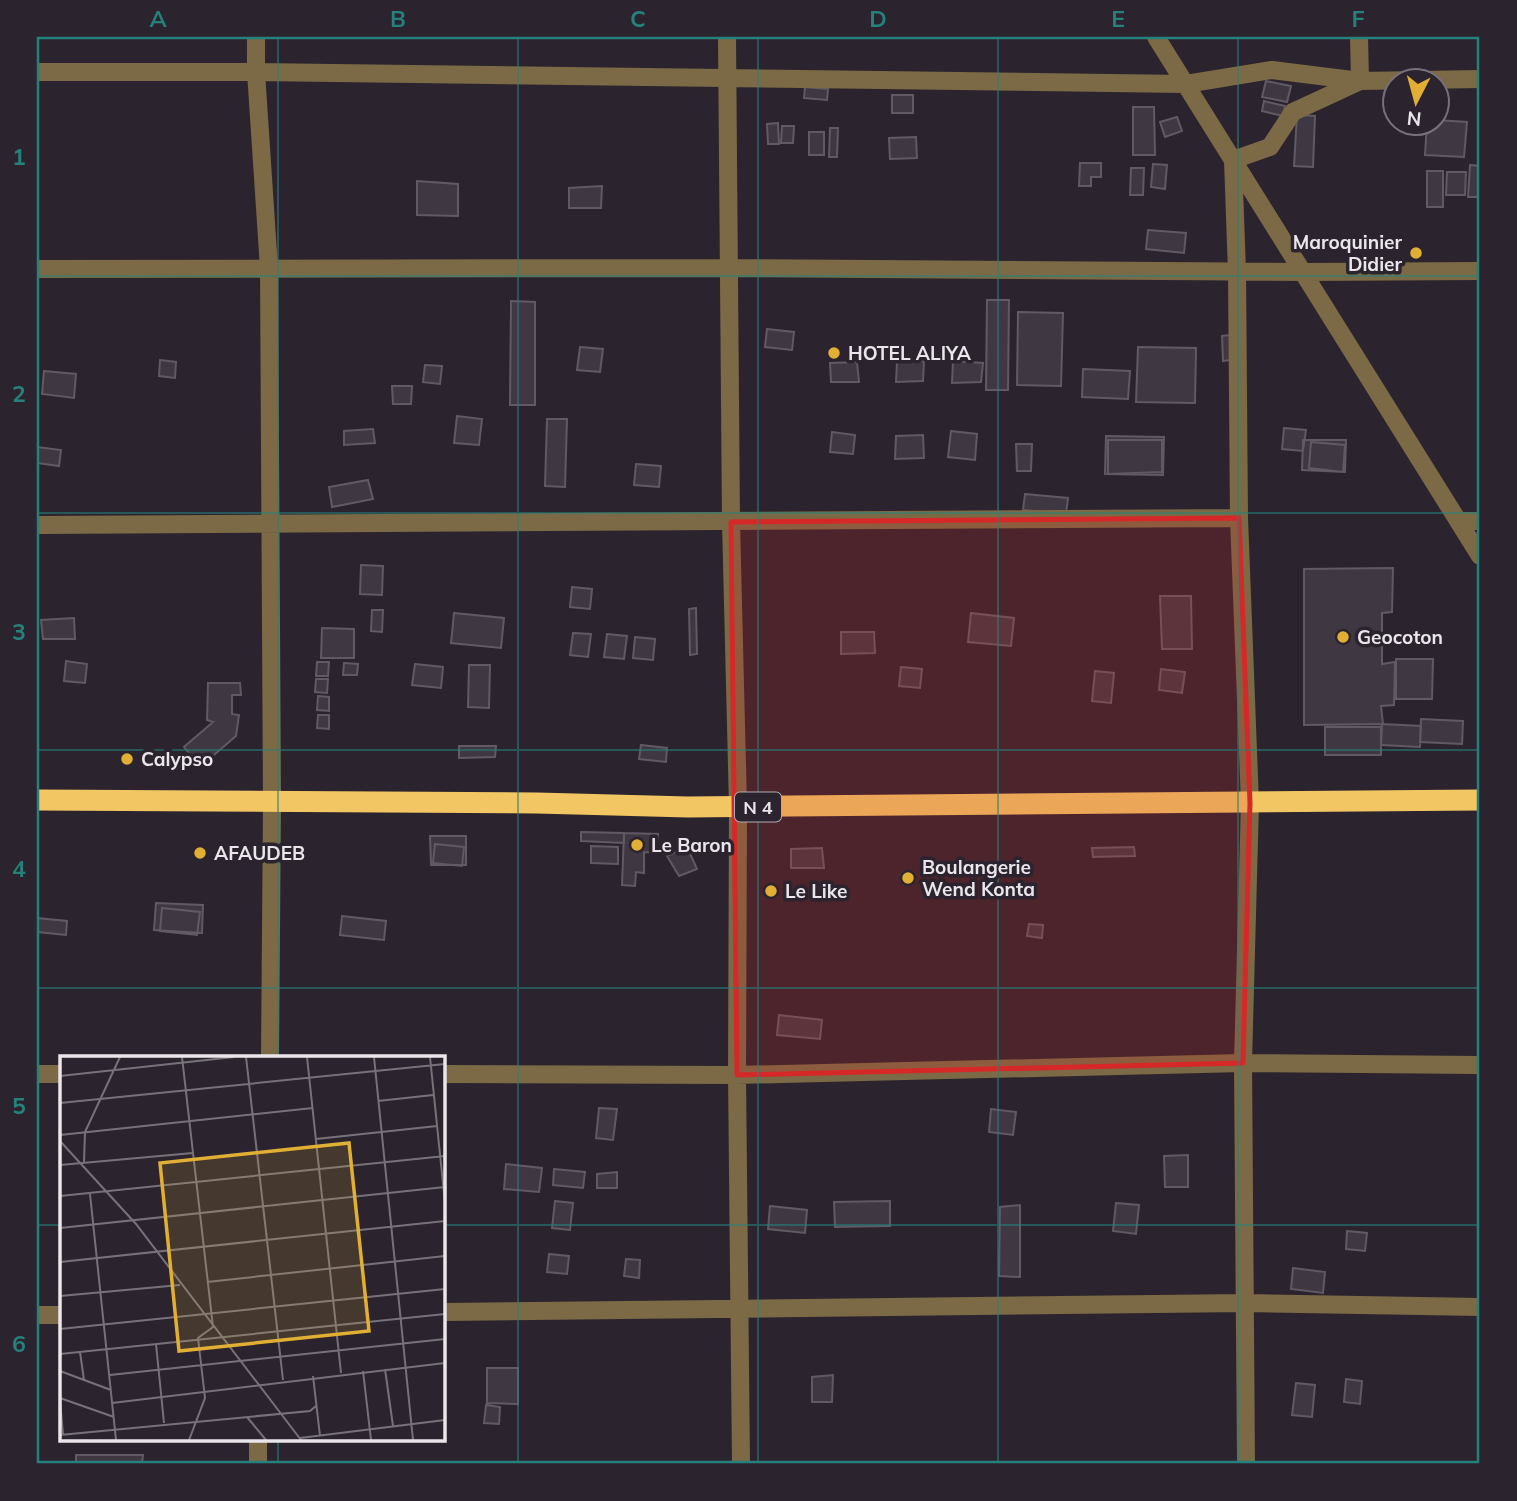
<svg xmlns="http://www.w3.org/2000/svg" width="1517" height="1501" font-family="Mulish,sans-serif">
<rect width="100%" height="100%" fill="#2b242e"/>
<path fill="#3f3842" stroke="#615964" stroke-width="2" d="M1266,81L1291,86L1287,102L1262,97Z
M805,87L828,89L827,100L804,98Z
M892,95H913V113H892Z
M1264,101L1285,106L1283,116L1262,111Z
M1133,107H1154L1155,155H1133Z
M1297,115L1315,116L1313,167L1294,166Z
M1177,117L1182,131L1165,137L1160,122Z
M1436,120L1467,122L1464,157L1425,155L1427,122H1436Z
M778,123L779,144H768L767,124Z
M782,126H794L793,143H781Z
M830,128H838L837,157H829Z
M809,132H824V155H809Z
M916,137L917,158L890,159L889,138Z
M1080,163H1101V177H1091V186H1079Z
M1153,164L1167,165L1165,189L1151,187Z
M1470,165L1480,166V197H1468Z
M1131,168H1144L1143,195H1130Z
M1427,171H1443V207H1427Z
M1447,172H1466L1465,195H1446Z
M417,181L458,184V216L417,215Z
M602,186L601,208H569V188Z
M1148,230L1186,233L1184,253L1146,249Z
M987,300H1009L1008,390H986Z
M511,301L535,302V405H510Z
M1018,312L1063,313L1061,386L1017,385Z
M767,329L794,332L792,350L765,347Z
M1231,335L1230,360L1223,361L1222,336Z
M580,347L603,349L600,372L577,370Z
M1138,347L1196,348L1195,403L1136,402Z
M160,360L176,362L175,378L159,376Z
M924,361L923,381L896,382L897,362Z
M953,361L983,363L981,382L952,383Z
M857,362L859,382H831L830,363Z
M425,365L442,366L440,384L423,382Z
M1083,369L1130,371L1128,399L1082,397Z
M44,371L76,374L74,398L42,394Z
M392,386H412L411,404H393Z
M457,416L482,419L479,445L454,443Z
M547,419H567L565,487L545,486Z
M1284,428L1306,430L1303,451L1282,449Z
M373,429L375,443L344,445V431Z
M951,431L977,434L975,460L948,457Z
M832,432L855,435L853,454L830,452Z
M923,435L924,458L895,459L896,436Z
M1106,436L1164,437L1163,475L1105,474Z
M1108,440H1162V472L1108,474Z
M1303,440H1346L1345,472L1302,470Z
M1311,442L1345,445L1343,472L1309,468Z
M1016,444H1032L1031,471H1017Z
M37,447L61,450L59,466L37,463Z
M636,464L661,466L659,487L634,485Z
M368,480L373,499L332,507L329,487Z
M1025,494L1068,498L1066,514L1023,510Z
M361,565L383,566L382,595L360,594Z
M1393,568L1392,612L1382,613V664L1395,662L1394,705L1381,706L1383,724L1304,725V569Z
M572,587L592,589L590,609L570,607Z
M1160,596H1191L1192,649H1162Z
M696,608L697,654L690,655L689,609Z
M372,610H383L382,632L371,631Z
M454,613L504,618L501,648L451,643Z
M971,613L1014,618L1011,646L968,642Z
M74,618L75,639H43L41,620Z
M322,628L354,629V658H321Z
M841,632H874L875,653L841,654Z
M573,633L591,634L588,657L570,655Z
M607,634L627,636L624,659L604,657Z
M635,637L655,639L653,660L633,658Z
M1396,659H1433L1432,699H1396Z
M66,661L87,664L85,683L64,681Z
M317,662H329L328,676H316Z
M344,663L358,664L357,675H343Z
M415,664L443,667L441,688L412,685Z
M469,665H490L489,708L468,707Z
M901,667L922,669L920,688L899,686Z
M1161,669L1185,672L1182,693L1159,690Z
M1095,671L1114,673L1111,703L1092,701Z
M316,679H328L327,693L315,692Z
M208,683H240L241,695H232V714L239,715L236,736L200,767L184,747L213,722L207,720Z
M318,696L329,697V711L317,710Z
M318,715H329V729L317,728Z
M1421,719L1463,721L1462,744L1420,742Z
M1382,724L1421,726L1420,747L1381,745Z
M1325,727H1381V755H1325Z
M641,745L667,748L666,762L639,759Z
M459,746H496L495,757L459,758Z
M581,832L624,833V843L581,841Z
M624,833L658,834L656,853L644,852V873L636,872L635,886L622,885Z
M430,836H466V865H431Z
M435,844L464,847L462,866L433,863Z
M591,846L618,847V864L591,863Z
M687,847L697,869L679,876L667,856Z
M1134,847L1135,856L1093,857L1092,848Z
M822,848L824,868H791V849Z
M156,903L203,905L202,933L154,930Z
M162,908L200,912L197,935L160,931Z
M342,916L386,921L384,940L340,935Z
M37,918L67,921L66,935L37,932Z
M1029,924L1043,925L1042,938L1027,936Z
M779,1015L822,1020L820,1039L777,1035Z
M599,1108L617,1109L613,1140L596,1138Z
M991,1109L1016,1112L1013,1135L989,1132Z
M1188,1155V1187H1165L1164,1156Z
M506,1164L542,1168L539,1192L504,1189Z
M554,1169L585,1172L583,1188L553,1185Z
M617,1172V1188H597V1174Z
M555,1201L573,1203L570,1230L552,1228Z
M890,1201V1226L835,1227L834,1202Z
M1116,1203L1139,1205L1136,1234L1113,1231Z
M1020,1205V1277L999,1276L1000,1207Z
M770,1206L807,1210L805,1233L768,1229Z
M1347,1231L1367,1233L1365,1251L1346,1249Z
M549,1254L569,1256L567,1274L547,1272Z
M626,1259L640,1260L639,1278L624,1276Z
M1293,1268L1325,1272L1323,1293L1291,1289Z
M487,1368H518V1404L487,1403Z
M833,1375L832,1402H812V1377Z
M1346,1379L1362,1381L1360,1404L1344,1402Z
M1296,1383L1315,1385L1312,1417L1292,1415Z
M486,1405L500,1407L499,1424L484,1423Z
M76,1455H143L142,1464H76Z"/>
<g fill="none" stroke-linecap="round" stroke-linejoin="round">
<path stroke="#7b6a45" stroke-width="18" d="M256,37V72L269,268L272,803L270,1058
M727,37L731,522L738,807L737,1075L741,1464
M1156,37L1480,556
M37,72H256L1186,84L1272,70L1360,81L1480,79
M37,269L729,268L1304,272L1480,271
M1458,521H1480
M37,525L1239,518
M37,1074H61
M443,1074L737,1075L1243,1063L1480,1065
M443,1312L1245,1303L1480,1307
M37,1315H61
M258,1440V1464
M1246,1464L1243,1063L1250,803L1239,518L1237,272L1233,160L1270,147L1293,112L1360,81L1359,37"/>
<path stroke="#f2c663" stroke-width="21" d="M37,800L537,803L688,807L1480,800"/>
</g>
<path fill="#d62828" fill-opacity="0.2" stroke="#d62828" stroke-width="5" stroke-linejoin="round" d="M1239,518L1250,803L1243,1063L737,1075L731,522Z"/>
<path fill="none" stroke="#25817b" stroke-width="2" stroke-opacity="0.55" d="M278,37V1058M518,37V1464M758,37V1464M998,37V1464M1238,37V1464M37,276H1480M37,513H1480M37,750H1480M37,988H1480M37,1225H61M443,1225H1480M278,1440V1464"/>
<g fill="#e0af34" stroke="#2b242e" stroke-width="2.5">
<circle cx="1416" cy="253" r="7"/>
<circle cx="834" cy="353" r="7"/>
<circle cx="1343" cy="637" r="7"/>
<circle cx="127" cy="759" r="7"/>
<circle cx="637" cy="845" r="7"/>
<circle cx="200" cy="853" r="7"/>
<circle cx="908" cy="878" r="7"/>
<circle cx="771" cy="891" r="7"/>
</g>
<g text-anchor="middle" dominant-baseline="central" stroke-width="7" stroke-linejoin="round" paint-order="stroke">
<rect fill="#2b242e" stroke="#b1acb3" stroke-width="2" x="735" y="792.5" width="46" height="29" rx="5"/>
<g font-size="18" font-weight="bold" fill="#eae6ec">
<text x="758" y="807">N 4</text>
</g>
<g font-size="19" font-weight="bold" fill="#eae6ec" stroke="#2b242e" text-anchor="start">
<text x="1402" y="242" text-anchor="end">Maroquinier<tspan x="1402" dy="22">Didier</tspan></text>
<text x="848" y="353">HOTEL ALIYA</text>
<text x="1357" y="637">Geocoton</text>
<text x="141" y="759">Calypso</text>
<text x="651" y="845">Le Baron</text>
<text x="214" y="853">AFAUDEB</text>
<text x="922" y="867">Boulangerie<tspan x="922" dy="22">Wend Konta</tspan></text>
<text x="785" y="891">Le Like</text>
</g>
</g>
<g transform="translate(60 1056)">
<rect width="385" height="385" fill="#2b242e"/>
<path fill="none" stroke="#77727a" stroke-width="2" d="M122,1L153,271L138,282L145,342L129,384M186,1L223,324M247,1L281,317M314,1L353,384M370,1L385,147M0,20L174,1M318,45L373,39M0,47L385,8M0,79L253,52M256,83L377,70M0,85L76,168L241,384M24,107L25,76L60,1M0,109L133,97M30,138L56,384M0,140L385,100M0,172L385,131M0,206L385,165M147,226L385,200M0,240L120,229M0,273L385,233M96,288L104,367M20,296L24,324M0,298L385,258M325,313L333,370M0,315L51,334M303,315L311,384M50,319L385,283M253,320L260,380M0,342L54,361M0,344L3,378M52,347L385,307M187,361L206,384M0,379L250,355L256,350M240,382L385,364"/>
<path fill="#e0af34" fill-opacity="0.15" stroke="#e0af34" stroke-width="3.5" d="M289,87L309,275L119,295L100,107Z"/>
<rect width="385" height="385" fill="none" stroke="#eae6ec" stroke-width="3.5"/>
</g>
<rect width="1517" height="1501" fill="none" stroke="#2b242e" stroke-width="77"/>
<g transform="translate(1416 102) rotate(186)"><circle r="33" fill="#2b242e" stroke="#77727a" stroke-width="2"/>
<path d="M0-5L12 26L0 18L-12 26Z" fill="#e0af34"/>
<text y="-10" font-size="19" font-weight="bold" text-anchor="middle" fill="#eae6ec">N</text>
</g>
<rect x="38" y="38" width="1440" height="1424" fill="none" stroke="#25817b" stroke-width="2.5"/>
<g font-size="23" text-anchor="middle" font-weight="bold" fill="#25817b">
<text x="158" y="27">A</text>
<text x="398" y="27">B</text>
<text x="638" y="27">C</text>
<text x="878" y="27">D</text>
<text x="1118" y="27">E</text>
<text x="1358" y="27">F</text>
<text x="19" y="165">1</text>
<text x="19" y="402">2</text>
<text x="19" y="640">3</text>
<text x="19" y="877">4</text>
<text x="19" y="1114">5</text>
<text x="19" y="1352">6</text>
</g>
</svg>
